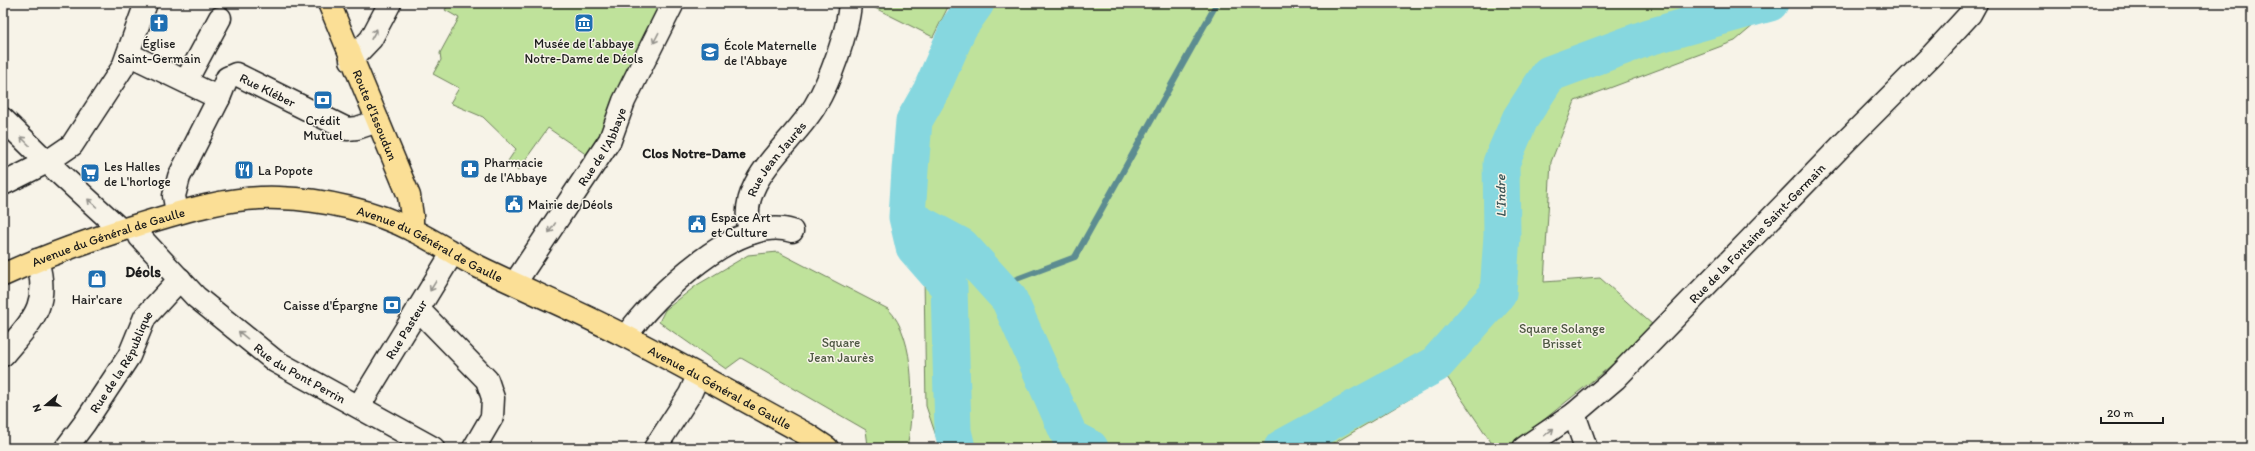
<svg xmlns="http://www.w3.org/2000/svg" width="2255" height="451" font-family="Itim,sans-serif">
<rect width="100%" height="100%" fill="#f7f3e8"/>
<filter id="ink" filterUnits="userSpaceOnUse"><feTurbulence type="fractalNoise" baseFrequency=".025" numOctaves="2"/><feDisplacementMap in="SourceGraphic" scale="8" xChannelSelector="R" yChannelSelector="G"/><feConvolveMatrix kernelMatrix="1 2 1 2 8 2 1 2 1" color-interpolation-filters="sRGB"/></filter>
<g filter="url(#ink)">
<path fill="#bfe29b" stroke="#6e7f5c" d="M449,3H667L606,127L587,155L548,128L518,170L508,161L516,149L483,117L450,103L459,88L433,74L441,60L440,53L459,18L445,10Z
M875,3H950L933,37L873,7Z
M982,3H1780L1735,41L1575,101L1551,162L1544,282L1600,278L1653,325L1613,364L1509,448H1495L1447,377L1326,448H943L939,445L926,406L921,85Z
M778,252L888,309C917,337 914,411 907,448H871L868,446L866,430L741,358L726,369L659,322L665,310L697,285L748,255Z"/>
<g fill="none" stroke-linecap="round" stroke-linejoin="round">
<path stroke="#5c8c91" stroke-width="6" d="M998,286L1075,257L1217,3"/>
<path stroke="#86d7df" stroke-width="37" d="M907,217L961,246L1009,299L1070,437L1090,448
M957,448L953,431L949,287L914,247L907,217L910,170L914,121L931,91L959,27L976,3
M1282,448L1436,364L1498,294L1502,235L1501,163L1520,119L1549,74L1649,37L1770,3"/>
<defs>
<g id="minor">
<path id="s1" d="M128,54L219,98L227,78L236,74L347,129L357,128L378,121"/>
<path d="M351,60L371,39L390,3"/>
<path d="M186,81L220,18"/>
<path d="M3,119L47,162L121,230"/>
<path d="M3,184L47,162L72,145L123,67L146,3"/>
<path d="M177,212L174,196L179,177L219,98"/>
<path id="s2" d="M136,226L140,237L196,297L275,361L433,448"/>
<path id="s3" d="M751,233C733,182 792,145 815,106C830,81 848,32 850,3"/>
<path id="s4" d="M515,283L610,140L624,101L673,3"/>
<path d="M418,309L487,380L493,398L492,417L474,448"/>
<path d="M626,336C654,296 739,213 792,231"/>
<path d="M3,355C31,321 51,307 37,260"/>
<path id="s5" d="M359,406L453,252"/>
<path d="M1574,414L1586,448"/>
<path id="s6" d="M66,448L84,424L129,356L145,317L180,279"/>
<path d="M655,448L690,394L698,376"/>
<path id="s7" d="M1524,448L1574,414L1615,379L1847,140L1933,54L1970,14L1976,3"/>
</g>
<g id="major">
<path id="s8" d="M329,3L409,196L412,216V230"/>
<path id="s9" d="M3,275C47,255 92,239 138,225C183,211 231,196 279,198C322,199 376,211 414,231C436,242 457,256 479,267C526,290 575,310 621,334C684,366 745,401 806,434L827,448"/>
</g>
</defs>
<use href="#minor" stroke="#1c1c1c" stroke-width="25"/>
<use href="#major" stroke="#1c1c1c" stroke-width="25"/>
<use href="#minor" stroke="#f7f3e8" stroke-width="22"/>
<use href="#major" stroke="#fbdf96" stroke-width="22"/>
</g>
<defs><path id="oneway-shaft" d="M-6 0H5M1.5-3L5.5 0L1.5 3" fill="none" stroke-width="1.6" stroke-linecap="round" stroke-linejoin="round"/></defs>
<g stroke="#94928c">
<use href="#oneway-shaft" transform="translate(374 34) rotate(-61)"/>
<use href="#oneway-shaft" transform="translate(656 38) rotate(117)"/>
<use href="#oneway-shaft" transform="translate(25 141) rotate(-135)"/>
<use href="#oneway-shaft" transform="translate(92 203) rotate(-138)"/>
<use href="#oneway-shaft" transform="translate(552 228) rotate(124)"/>
<use href="#oneway-shaft" transform="translate(433 286) rotate(122)"/>
<use href="#oneway-shaft" transform="translate(243 335) rotate(-141)"/>
<use href="#oneway-shaft" transform="translate(1549 432) rotate(-38)"/>
</g>
</g>
<defs>
<symbol id="church-square" viewBox="-11 -11 22 22"><rect x="-9" y="-9" width="18" height="18" rx="4" fill="#1f6fb2" stroke="#f7f3e8"/><path d="M-1.2-6h2.4v3.5h3.3v2.4h-3.3V6h-2.4V-.1h-3.3v-2.4h3.3Z" fill="#fff"/></symbol>
<symbol id="museum-square" viewBox="-11 -11 22 22"><rect x="-9" y="-9" width="18" height="18" rx="4" fill="#1f6fb2" stroke="#f7f3e8"/><path d="M0-6L6-3V-2H-6V-3ZM-5-1h2V3h-2ZM-1-1h2V3h-2ZM3-1h2V3H3ZM-6 4H6V6H-6Z" fill="#fff"/></symbol>
<symbol id="school-square" viewBox="-11 -11 22 22"><rect x="-9" y="-9" width="18" height="18" rx="4" fill="#1f6fb2" stroke="#f7f3e8"/><path d="M0-5L7-2L0 1L-7-2ZM-4 1L0 2.5L4 1V4Q0 6-4 4Z" fill="#fff"/></symbol>
<symbol id="bank-square" viewBox="-11 -11 22 22"><rect x="-9" y="-9" width="18" height="18" rx="4" fill="#1f6fb2" stroke="#f7f3e8"/><path d="M-6-4H6V4H-6ZM0-2.3a2.3 2.3 0 1 0 0 4.6a2.3 2.3 0 1 0 0-4.6Z" fill="#fff"/></symbol>
<symbol id="pharmacy-square" viewBox="-11 -11 22 22"><rect x="-9" y="-9" width="18" height="18" rx="4" fill="#1f6fb2" stroke="#f7f3e8"/><path d="M-2-6h4v4h4v4h-4v4h-4v-4h-4v-4h4Z" fill="#fff"/></symbol>
<symbol id="restaurant-square" viewBox="-11 -11 22 22"><rect x="-9" y="-9" width="18" height="18" rx="4" fill="#1f6fb2" stroke="#f7f3e8"/><path d="M-5-6h1v4h1v-4h1v4h1v-4h1v5L-1.5 .5V6h-2V.5L-5-1ZM5-6V6H3V1.5H1.5Q1.5-4 5-6Z" fill="#fff"/></symbol>
<symbol id="supermarket-square" viewBox="-11 -11 22 22"><rect x="-9" y="-9" width="18" height="18" rx="4" fill="#1f6fb2" stroke="#f7f3e8"/><path d="M-6-5.5h2.5l.6 2H6L4.5 2H-2.5L-4.4-4H-6ZM-1.5 3.2a1.3 1.3 0 1 0 .1 0ZM3 3.2a1.3 1.3 0 1 0 .1 0Z" fill="#fff"/></symbol>
<symbol id="civic-square" viewBox="-11 -11 22 22"><rect x="-9" y="-9" width="18" height="18" rx="4" fill="#1f6fb2" stroke="#f7f3e8"/><path d="M-.6-6.5H3V-4.5H.6V-3L4-1V1h2V6H-6V1h2V-1L-.6-3ZM-1.2 2.5V6h2.4V2.5Z" fill="#fff"/></symbol>
<symbol id="shop-square" viewBox="-11 -11 22 22"><rect x="-9" y="-9" width="18" height="18" rx="4" fill="#1f6fb2" stroke="#f7f3e8"/><path d="M-5-2.5h2.3a2.7 3.5 0 0 1 5.4 0H5L5.5 6h-11ZM-1.5-2.5h3a1.5 2.3 0 0 0-3 0Z" fill="#fff"/></symbol>
</defs>
<g fill-rule="evenodd">
<use href="#church-square" x="148" y="12" width="22" height="22"/>
<use href="#museum-square" x="573" y="12" width="22" height="22"/>
<use href="#school-square" x="699" y="41" width="22" height="22"/>
<use href="#bank-square" x="312" y="89" width="22" height="22"/>
<use href="#pharmacy-square" x="459" y="158" width="22" height="22"/>
<use href="#restaurant-square" x="233" y="159" width="22" height="22"/>
<use href="#supermarket-square" x="79" y="162" width="22" height="22"/>
<use href="#civic-square" x="503" y="193" width="22" height="22"/>
<use href="#civic-square" x="686" y="213" width="22" height="22"/>
<use href="#shop-square" x="86" y="268" width="22" height="22"/>
<use href="#bank-square" x="381" y="294" width="22" height="22"/>
</g>
<g text-anchor="middle" dominant-baseline="central" stroke-width="3" stroke-linejoin="round" paint-order="stroke">
<g font-size="13" fill="#1c1c1c" stroke="#f7f3e8" text-anchor="start">
<text x="159" y="43" text-anchor="middle">Église<tspan x="159" dy="15">Saint-Germain</tspan></text>
<text x="584" y="43" text-anchor="middle">Musée de l’abbaye<tspan x="584" dy="15">Notre-Dame de Déols</tspan></text>
<text x="724" y="45">École Maternelle<tspan x="724" dy="15">de l'Abbaye</tspan></text>
<text x="323" y="120" text-anchor="middle">Crédit<tspan x="323" dy="15">Mutuel</tspan></text>
<text x="484" y="162">Pharmacie<tspan x="484" dy="15">de l'Abbaye</tspan></text>
<text x="104" y="166">Les Halles<tspan x="104" dy="15">de L'horloge</tspan></text>
<text x="258" y="170">La Popote</text>
<text x="528" y="204">Mairie de Déols</text>
<text x="711" y="217">Espace Art<tspan x="711" dy="15">et Culture</tspan></text>
<text x="97" y="299" text-anchor="middle">Hair'care</text>
<text x="378" y="305" text-anchor="end">Caisse d'Épargne</text>
</g>
<g font-size="13" fill="#1c1c1c" stroke="#f7f3e8">
<text stroke="none"><textPath href="#s1" startOffset="168">Rue Kléber</textPath></text>
<text stroke="none"><textPath href="#s8" startOffset="121">Route d'Issoudun</textPath></text>
<text stroke="none"><textPath href="#s4" startOffset="162">Rue de l'Abbaye</textPath></text>
<text stroke="none"><textPath href="#s3" startOffset="83">Rue Jean Jaurès</textPath></text>
<text stroke="none"><textPath href="#s7" startOffset="318">Rue de la Fontaine Saint-Germain</textPath></text>
<text stroke="none"><textPath href="#s9" startOffset="112">Avenue du Général de Gaulle</textPath></text>
<text stroke="none"><textPath href="#s9" startOffset="448">Avenue du Général de Gaulle</textPath></text>
<text stroke="none"><textPath href="#s5" startOffset="90">Rue Pasteur</textPath></text>
<text stroke="none"><textPath href="#s6" startOffset="103">Rue de la République</textPath></text>
<text stroke="none"><textPath href="#s2" startOffset="223">Rue du Pont Perrin</textPath></text>
<text stroke="none"><textPath href="#s9" startOffset="772">Avenue du Général de Gaulle</textPath></text>
</g>
<g font-size="13" fill="#4d5742" stroke="#f7f3e8">
<text x="1562" y="328">Square Solange<tspan x="1562" dy="15">Brisset</tspan></text>
<text x="841" y="342">Square<tspan x="841" dy="15">Jean Jaurès</tspan></text>
</g>
<g font-size="14" font-weight="bold" fill="#1c1c1c" stroke="#f7f3e8">
<text x="694" y="153">Clos Notre-Dame</text>
</g>
<g font-size="14" font-style="italic" fill="#3c5456" stroke="#f7f3e8">
<text transform="translate(1501 196) rotate(-91)">L'Indre</text>
</g>
<g font-size="15" font-weight="bold" fill="#1c1c1c" stroke="#f7f3e8">
<text x="143" y="272">Déols</text>
</g>
</g>
<rect width="2255" height="451" fill="none" stroke="#f7f3e8" stroke-width="16"/>
<rect x="8" y="8" width="2239" height="435" fill="none" stroke="#1c1c1c" stroke-width="1.5" filter="url(#ink)"/>
<g transform="translate(46 405) rotate(251)" stroke="#f7f3e8" stroke-width="3" paint-order="stroke">
<path d="M0-3L7 15L0 10L-7 15Z" fill="#1c1c1c"/>
<text y="-6" font-size="11" font-weight="bold" text-anchor="middle" fill="#1c1c1c">N</text>
</g>
<path d="M2101 417v6h62v-6" fill="none" stroke="#1c1c1c" stroke-width="2"/>
<text x="2107" y="417" font-size="12" fill="#1c1c1c" stroke="#f7f3e8" stroke-width="3" paint-order="stroke">20 m</text>
</svg>
